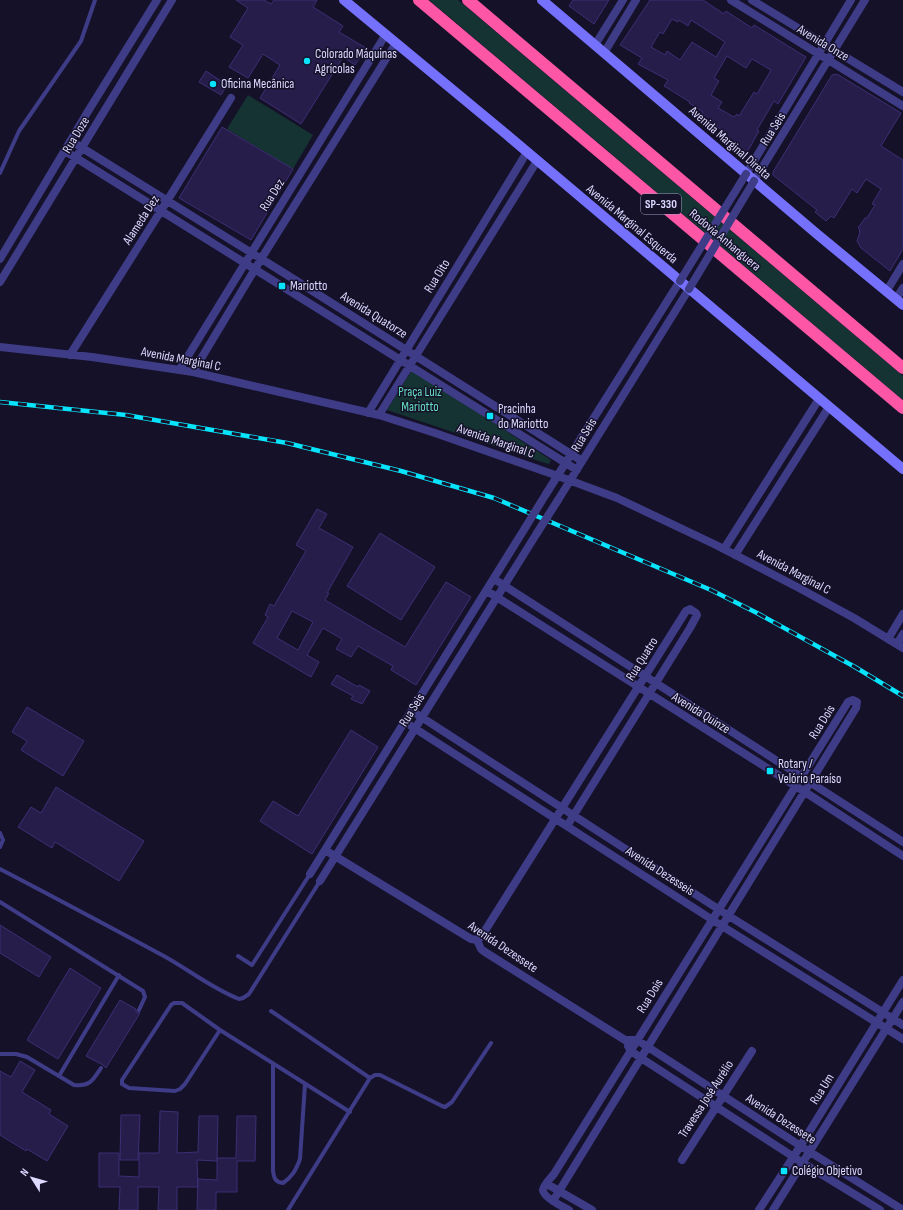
<svg xmlns="http://www.w3.org/2000/svg" width="903" height="1210" font-family="'Sofia Sans Condensed',sans-serif">
<rect width="100%" height="100%" fill="#151129"/>
<path fill="#143332" d="M429,0H458L903,376V400Z
M248,95L313,135L293,169L227,129Z
M412,370L551,460L549,464L545,463L387,410Z"/>
<path fill="#261d4a" stroke="#3d2f75" fill-rule="evenodd" d="M236,0H264L271,4L274,0H317L313,7L343,26L339,32L366,48L355,65L343,57L301,124L260,98L280,65L263,54L248,78L229,67L243,45L230,37L248,8Z
M573,0H609L594,24L569,6Z
M650,0H703L724,14L726,11L752,28L754,25L806,57L778,104L774,101L757,130L759,131L745,156L722,137L725,132L701,116L703,112L689,103L690,102L664,86L668,80L638,64L642,58L620,45ZM672,19L678,22L679,20L688,26L691,20L725,42L716,57L692,42L680,60L667,51L665,55L651,47L660,32L663,34ZM727,56L746,68L752,59L771,70L757,94L754,92L739,116L737,114L734,117L718,108L722,102L711,95L719,81L714,78Z
M206,71L227,85L221,95L199,82Z
M837,74L901,113L881,146L903,160V249L890,271L861,248L857,241L860,232L859,231L860,230L858,228L865,218H867L875,205L872,204L881,189L866,179L857,193L852,189L834,218L831,216L826,221L815,212L817,210L773,175V172L832,75Z
M222,127L293,169L251,240L179,198Z
M317,509L327,514L319,528L353,547L327,593H329L325,600L405,647L446,582L471,597L416,685L391,670L393,666L358,646L351,657L336,649L342,639L323,628L307,655L319,662L311,677L253,643L268,617L265,615L270,604L274,606L306,551L296,545ZM292,611L313,622L298,650L277,638Z
M380,533L435,567L401,620L347,586Z
M337,675L358,687L359,685L370,691L362,704L351,699L353,696L331,684Z
M27,707L84,741L63,776L21,750L27,741L12,732Z
M351,730L378,747L312,854L260,821L273,801L298,816Z
M56,787L144,841L119,881L55,842L52,848L18,827L31,807L41,813Z
M0,925L51,957L39,977L0,953Z
M70,968L101,988L58,1059L27,1040Z
M120,1000L136,1009V1012L140,1013L106,1068L103,1065L86,1056Z
M20,1061L35,1070L22,1092L51,1110L49,1114L68,1126L47,1161L27,1149L26,1151L0,1135V1071L11,1077Z
M160,1111L178,1112L177,1153L198,1152L199,1116H218L217,1161L197,1160L198,1187H177V1210H158L159,1187H138V1210H119L120,1187H99V1153H119V1176L139,1177V1153H159Z
M121,1115H140L138,1160H120Z
M237,1116H256L255,1161H237V1192H216V1210H197L198,1179L217,1180V1158H236Z"/>
<g fill="none" stroke-linecap="round" stroke-linejoin="round">
<path stroke="#3f3c87" stroke-width="4" d="M0,173L19,131L81,41L95,0
M0,833L3,840L0,847
M0,869C54,897 108,926 162,955C188,969 211,988 239,999L243,998L249,994L320,881
M0,902L143,991L145,997L139,1010
M238,956L252,965L310,874
M271,1011L370,1078
M220,1030L185,1084L180,1089L175,1091L129,1088L122,1084V1080L171,1005L174,1003H182L220,1030L350,1112
M0,1054H16L27,1057L74,1085C90,1087 93,1080 101,1068
M273,1064V1171C274,1178 275,1182 283,1183C292,1177 296,1170 300,1159L305,1084
M59,1076L119,975
M288,1210L370,1078L375,1075H380L442,1106L445,1107L452,1102L491,1043"/>
<path stroke="#3f3c87" stroke-width="8" d="M731,0L903,106
M752,0L903,92
M595,45L623,0
M604,53L636,0
M71,141L284,273L582,461
M65,151L577,470
M746,174L851,0
M754,181L865,0
M0,259L87,113L157,0
M0,282L172,0
M886,292L903,264
M896,299L903,288
M0,347L92,357L193,372L379,415L435,433L558,476L617,498L716,545L799,588L854,618L903,648
M70,355L167,201L231,98
M180,369L386,34
M193,372L261,259L396,43
M368,413L527,152
M379,415L537,161
M546,494L680,281
M558,500L689,289
M724,549L819,399
M735,555L829,407
M494,579L903,842
M487,591L805,792L903,856
M888,639L903,614
M897,644L903,634
M412,711L729,916L903,1025
M405,722L722,926L903,1039
M325,850L471,939L477,940
M310,874L525,528
M320,881L537,533
M477,940L481,937L686,611L690,609L696,613L697,615L690,628L567,826
M477,940L481,949L485,952L625,1040H637L810,1152L903,1210
M628,1046L631,1051L641,1058L803,1163L880,1210
M682,1160L752,1051
M547,1184L592,1210
M553,1201L856,708L857,702L853,700L848,702L554,1174C551,1178 544,1184 543,1190C543,1197 563,1207 569,1210
M759,1210L801,1145L903,980
M773,1210L903,1002"/>
<path stroke="#7571fd" stroke-width="10" d="M344,0L506,134L903,469
M542,0L817,234L903,305"/>
<path stroke="#fd56a6" stroke-width="12" d="M419,0L903,408
M468,0L903,368"/>
<defs>
<path id="rail" d="M0,402L126,415L287,443L401,471L494,498L711,590L757,613L855,667L903,696"/>
</defs>
<use href="#rail" stroke="#08e4fc" stroke-width="4.5"/>
<use href="#rail" stroke="#151129" stroke-width="3" stroke-dasharray="9" stroke-linecap="butt"/>
<path stroke="#3f3c87" stroke-width="8" d="M680,281L746,174
M689,289L754,181
M525,528L546,494
M537,533L558,500"/>
</g>
<g fill="#08e4fc" stroke="#151129" stroke-width="1.5">
<circle cx="307" cy="61" r="4"/>
<circle cx="213" cy="84" r="4"/>
<rect x="278" y="282" width="8" height="8" rx="2"/>
<rect x="486" y="412" width="8" height="8" rx="2"/>
<rect x="766" y="767" width="8" height="8" rx="2"/>
<rect x="780" y="1167" width="8" height="8" rx="2"/>
</g>
<g text-anchor="middle" dominant-baseline="central" stroke-width="3" stroke-linejoin="round" paint-order="stroke">
<rect fill="#151129" stroke="#a19dbf" stroke-width="1" x="641" y="194" width="40" height="20" rx="3"/>
<g font-size="12" font-weight="bold" fill="#ddd9ff">
<text x="661" y="204">SP-330</text>
</g>
<g font-size="13" fill="#ddd9ff" stroke="#151129">
<text transform="translate(823 43) rotate(31)">Avenida Onze</text>
<text transform="translate(773 129) rotate(-58)">Rua Seis</text>
<text transform="translate(76 135) rotate(-59)">Rua Doze</text>
<text transform="translate(730 143) rotate(41)">Avenida Marginal Direita</text>
<text transform="translate(272 195) rotate(-58)">Rua Dez</text>
<text transform="translate(141 220) rotate(-57)">Alameda Dez</text>
<text transform="translate(632 224) rotate(40)">Avenida Marginal Esquerda</text>
<text transform="translate(725 240) rotate(40)">Rodovia Anhanguera</text>
<text transform="translate(437 276) rotate(-58)">Rua Oito</text>
<text transform="translate(374 315) rotate(32)">Avenida Quatorze</text>
<text transform="translate(181 359) rotate(11)">Avenida Marginal C</text>
<text transform="translate(584 435) rotate(-59)">Rua Seis</text>
<text transform="translate(496 441) rotate(19)">Avenida Marginal C</text>
<text transform="translate(794 572) rotate(28)">Avenida Marginal C</text>
<text transform="translate(642 659) rotate(-58)">Rua Quatro</text>
<text transform="translate(412 710) rotate(-58)">Rua Seis</text>
<text transform="translate(701 713) rotate(32)">Avenida Quinze</text>
<text transform="translate(822 722) rotate(-58)">Rua Dois</text>
<text transform="translate(660 871) rotate(33)">Avenida Dezesseis</text>
<text transform="translate(503 947) rotate(34)">Avenida Dezessete</text>
<text transform="translate(650 996) rotate(-58)">Rua Dois</text>
<text transform="translate(822 1089) rotate(-58)">Rua Um</text>
<text transform="translate(706 1099) rotate(-57)">Travessa José Aurélio</text>
<text transform="translate(781 1119) rotate(33)">Avenida Dezessete</text>
</g>
<g font-size="13" fill="#ddd9ff" stroke="#151129" text-anchor="start">
<text x="315" y="54">Colorado Máquinas<tspan x="315" dy="15">Agrícolas</tspan></text>
<text x="221" y="84">Oficina Mecânica</text>
<text x="290" y="286">Mariotto</text>
<text x="498" y="409">Pracinha<tspan x="498" dy="15">do Mariotto</tspan></text>
<text x="778" y="764">Rotary /<tspan x="778" dy="15">Velório Paraíso</tspan></text>
<text x="792" y="1171">Colégio Objetivo</text>
</g>
<g font-size="13" fill="#64dfc0" stroke="#151129">
<text x="420" y="392">Praça Luiz<tspan x="420" dy="15">Mariotto</tspan></text>
</g>
</g>
<g transform="translate(32 1178) rotate(307)" stroke="#151129" stroke-width="3" paint-order="stroke">
<path d="M0-3L7 15L0 10L-7 15Z" fill="#ddd9ff"/>
<text y="-6" font-size="11" font-weight="bold" text-anchor="middle" fill="#ddd9ff">N</text>
</g>
</svg>
